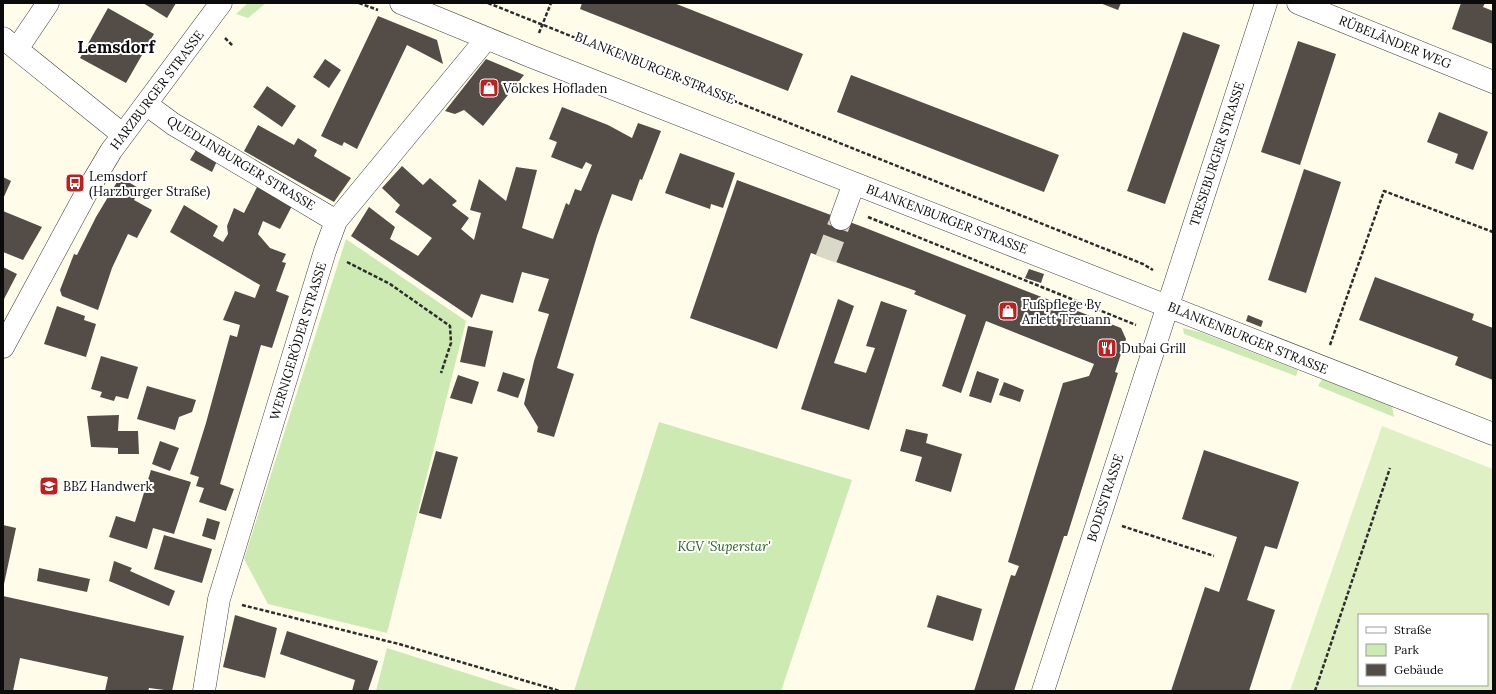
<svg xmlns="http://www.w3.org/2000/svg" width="1496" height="694" font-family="Lora,serif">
<rect width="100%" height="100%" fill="#fffce9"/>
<path fill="#cceab2" d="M248,3H266L248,18L236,14Z
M346,239L466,321L387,633L268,604L244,559Z
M1183,328L1200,332L1298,370L1296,376L1184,334Z
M1322,379L1392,406L1394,417L1318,386Z
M659,422L852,480L781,691H574Z
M387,648L523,691H376Z"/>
<path fill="#dff1c4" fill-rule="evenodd" d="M1382,426L1493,469V691H1290ZM1359,615H1487V685H1359Z"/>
<path fill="#544c47" d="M143,3H176L167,18Z
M582,3H674L803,54L788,91L580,9Z
M1100,3H1121L1118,10Z
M1461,3H1485L1483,7L1493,11V44L1452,29Z
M108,8L154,34L126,83L80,58Z
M378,16L437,40L443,64L407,45L357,149L344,142L342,146L321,136Z
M1183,32L1220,45L1165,204L1127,191Z
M1298,41L1336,54L1300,165L1261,152Z
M325,59L341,70L329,88L313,77Z
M486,59L524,75L483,126L464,110L455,114L445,111Z
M851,75L1059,155L1044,192L837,112Z
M267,86L296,106L282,127L253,107Z
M562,107L608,125L632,138L638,123L661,131L642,180L640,179L632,201L612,194L597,236L557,368L574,374L554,437L537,432L538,427L524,404L534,361L549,314L538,311L549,279L522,272L513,303L481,294L472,318L351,236L369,207L395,227L390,239L418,256L432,238L395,212L400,205L382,188L402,166L423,185L430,178L457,201L452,205L469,218L461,229L474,240L481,213L470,210L479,179L506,201L516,167L537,170L522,228L553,239L566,203L569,205L575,189L581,191L592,165L586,162L582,169L551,157L557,142L549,139Z
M1439,112L1488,132L1473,170L1455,163L1458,154L1427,142Z
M258,125L294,145L298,138L317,150L314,156L351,178L334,202L244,151Z
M196,150L217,161L212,172L190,160Z
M680,153L735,173L723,208L711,204L710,209L665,193Z
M1304,169L1341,182L1306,293L1268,280Z
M3,177L11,181L3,199Z
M120,177L140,189L134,200L152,210L137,238L128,234L112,268L98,310L62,296L60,290L74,254L77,255L96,217Z
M737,180L863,227L1121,328L1126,339L1115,372L1118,373L1067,536H1064L1014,691H974L1011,575L1015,576L1019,566L1008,562L1063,383L1089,376L1094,364L986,321L961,393L942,386L966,315L914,294L916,291L811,253L777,349L690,318Z
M258,185L293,204L280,229L263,221L258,234L270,248L286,254L282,262L286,263L276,291L289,296L272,348L261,345L220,484L234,489L226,511L199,502L204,488L196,486L199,477L190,474L206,423L230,335L237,337L240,325L223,320L235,291L255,298L260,285L170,232L184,205L218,226L213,236L223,242L228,234L227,226L234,208L244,213Z
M3,211L42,227L23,260L3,252Z
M3,267L17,274L3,301Z
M1029,269L1044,274L1041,283L1025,278Z
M1375,277L1474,314L1472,320L1493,328V380L1455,365L1458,357L1359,320Z
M838,299L854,306L834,363L866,373L875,348L866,346L881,301L907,310L869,430L801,409Z
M57,306L85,316L84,320L96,324L86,357L44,344Z
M1248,315L1263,321L1261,327L1246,321Z
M468,326L493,331L485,367L460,362Z
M101,356L138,367L128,399L116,396L114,401L100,397L102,392L91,389Z
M977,371L999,379L991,403L969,396Z
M503,372L525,379L518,398L497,391Z
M458,375L479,382L472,404L450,398Z
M1004,382L1024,390L1020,402L999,395Z
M147,386L196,400L192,412L179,417L175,430L137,419Z
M119,415L118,431H138L139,454H118V448L91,447L87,416Z
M906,429L928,434L926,443L962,454L951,492L915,481L922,457L900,451Z
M160,441L179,448L170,471L152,464Z
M1204,450L1299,482L1277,549L1265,546L1247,600L1275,610L1249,691H1171L1205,587L1219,592L1237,537L1182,519Z
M436,451L458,457L441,519L419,513Z
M151,470L191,482L174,534L153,528L147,549L109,537L116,516L135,522Z
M207,518L220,522L215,540L202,536Z
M3,525L16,528L4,584H3Z
M164,535L212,549L202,583L154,569Z
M114,561L132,568L130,571L175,591L169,606L109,581Z
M39,568L90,579L87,592L37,581Z
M937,595L982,609L973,641L927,627Z
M3,596L184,636L172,691L149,688L148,691H105L108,677L20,658L13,691H3Z
M235,615L277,628L265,678L223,667Z
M287,631L378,661L368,691H352L355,680L280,654Z"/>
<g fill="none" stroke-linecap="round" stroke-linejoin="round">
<path stroke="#dad8c8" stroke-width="22" stroke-dasharray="22 11" stroke-linecap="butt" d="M826,259L841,219"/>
<defs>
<path id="minor" d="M401,3L530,56L1493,434
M1298,3L1493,82
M3,38L122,134
M17,49L48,3
M146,104L173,124L336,221
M841,219L854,183
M3,347L89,188L111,151L221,3
M204,691L219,599L325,251L336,221L487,38
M1043,691L1266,3"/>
</defs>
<use href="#minor" stroke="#3e3e3e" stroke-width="23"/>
<path stroke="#2d2d2d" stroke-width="2.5" stroke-dasharray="4 2" stroke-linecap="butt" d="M359,3L378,10
M488,3L1143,264L1153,270
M539,33L551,3
M225,38L233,46
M868,217L1136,325
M347,262L390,284L450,326L451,343L441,373
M1330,345L1384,191L1493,232
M1122,526L1214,556
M242,605L399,644L560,691
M1315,691L1390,468"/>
<use href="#minor" stroke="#fff" stroke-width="22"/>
</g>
<defs>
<symbol id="shop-square" viewBox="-11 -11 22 22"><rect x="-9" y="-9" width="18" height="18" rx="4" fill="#be2020" stroke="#fff"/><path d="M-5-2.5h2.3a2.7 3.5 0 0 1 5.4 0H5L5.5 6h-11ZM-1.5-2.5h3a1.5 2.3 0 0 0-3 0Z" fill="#fff"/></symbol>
<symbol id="bus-square" viewBox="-11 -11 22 22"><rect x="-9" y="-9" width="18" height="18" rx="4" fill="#be2020" stroke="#fff"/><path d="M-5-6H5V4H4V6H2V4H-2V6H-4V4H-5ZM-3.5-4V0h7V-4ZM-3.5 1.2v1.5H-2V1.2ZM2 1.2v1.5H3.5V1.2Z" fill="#fff"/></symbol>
<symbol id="restaurant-square" viewBox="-11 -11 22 22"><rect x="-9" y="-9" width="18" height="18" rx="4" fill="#be2020" stroke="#fff"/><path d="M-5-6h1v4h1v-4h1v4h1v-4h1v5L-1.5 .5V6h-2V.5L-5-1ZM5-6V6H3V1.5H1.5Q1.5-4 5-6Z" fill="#fff"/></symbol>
<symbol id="university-square" viewBox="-11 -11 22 22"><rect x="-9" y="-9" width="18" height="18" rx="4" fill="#be2020" stroke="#fff"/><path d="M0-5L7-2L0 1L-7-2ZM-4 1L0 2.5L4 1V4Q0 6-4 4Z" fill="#fff"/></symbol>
</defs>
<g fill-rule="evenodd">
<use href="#shop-square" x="478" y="77" width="22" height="22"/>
<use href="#bus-square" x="64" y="172" width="22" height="22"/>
<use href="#shop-square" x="997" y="300" width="22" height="22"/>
<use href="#restaurant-square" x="1096" y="337" width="22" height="22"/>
<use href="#university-square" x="38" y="475" width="22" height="22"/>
</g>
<g text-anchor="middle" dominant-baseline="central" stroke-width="4" stroke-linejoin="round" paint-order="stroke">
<g font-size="13" fill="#0b0b0b" stroke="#fff">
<text transform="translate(1395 42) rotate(22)">RÜBELÄNDER WEG</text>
<text transform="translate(655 68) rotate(22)">BLANKENBURGER STRASSE</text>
<text transform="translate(157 90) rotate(-53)">HARZBURGER STRASSE</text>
<text transform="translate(1217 154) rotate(-72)">TRESEBURGER STRASSE</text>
<text transform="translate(241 163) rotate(31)">QUEDLINBURGER STRASSE</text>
<text transform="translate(947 219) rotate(21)">BLANKENBURGER STRASSE</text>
<text transform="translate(1248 338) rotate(22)">BLANKENBURGER STRASSE</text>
<text transform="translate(298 341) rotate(-73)">WERNIGERÖDER STRASSE</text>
<text transform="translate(1105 498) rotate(-72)">BODESTRASSE</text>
</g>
<g font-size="13" fill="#0b0b0b" stroke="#fff" text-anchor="start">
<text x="503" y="88">Völckes Hofladen</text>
<text x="89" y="176">Lemsdorf<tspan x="89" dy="15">(Harzburger Straße)</tspan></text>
<text x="1022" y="304">Fußpflege By<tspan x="1022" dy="15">Arlett Treuann</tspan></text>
<text x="1121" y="348">Dubai Grill</text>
<text x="63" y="486">BBZ Handwerk</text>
</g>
<g font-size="13" font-style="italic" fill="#26631a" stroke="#fff">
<text x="724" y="546">KGV 'Superstar'</text>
</g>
<g font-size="17" font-weight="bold" fill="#0b0b0b" stroke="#fff">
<text x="116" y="47">Lemsdorf</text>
</g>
</g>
<rect width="1496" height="694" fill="none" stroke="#0b0b0b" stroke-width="8"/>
<rect x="1358" y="614" width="130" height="72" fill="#ffffff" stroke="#9d9d9d"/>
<rect x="1366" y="627" width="20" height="6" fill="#ffffff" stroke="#9d9d9d"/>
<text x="1394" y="634" font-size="12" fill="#0b0b0b">Straße</text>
<rect x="1366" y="644" width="20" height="12" fill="#cceab2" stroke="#9d9d9d"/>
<text x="1394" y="654" font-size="12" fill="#0b0b0b">Park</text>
<rect x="1366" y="664" width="20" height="12" fill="#544c47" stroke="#9d9d9d"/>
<text x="1394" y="674" font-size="12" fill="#0b0b0b">Gebäude</text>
</svg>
